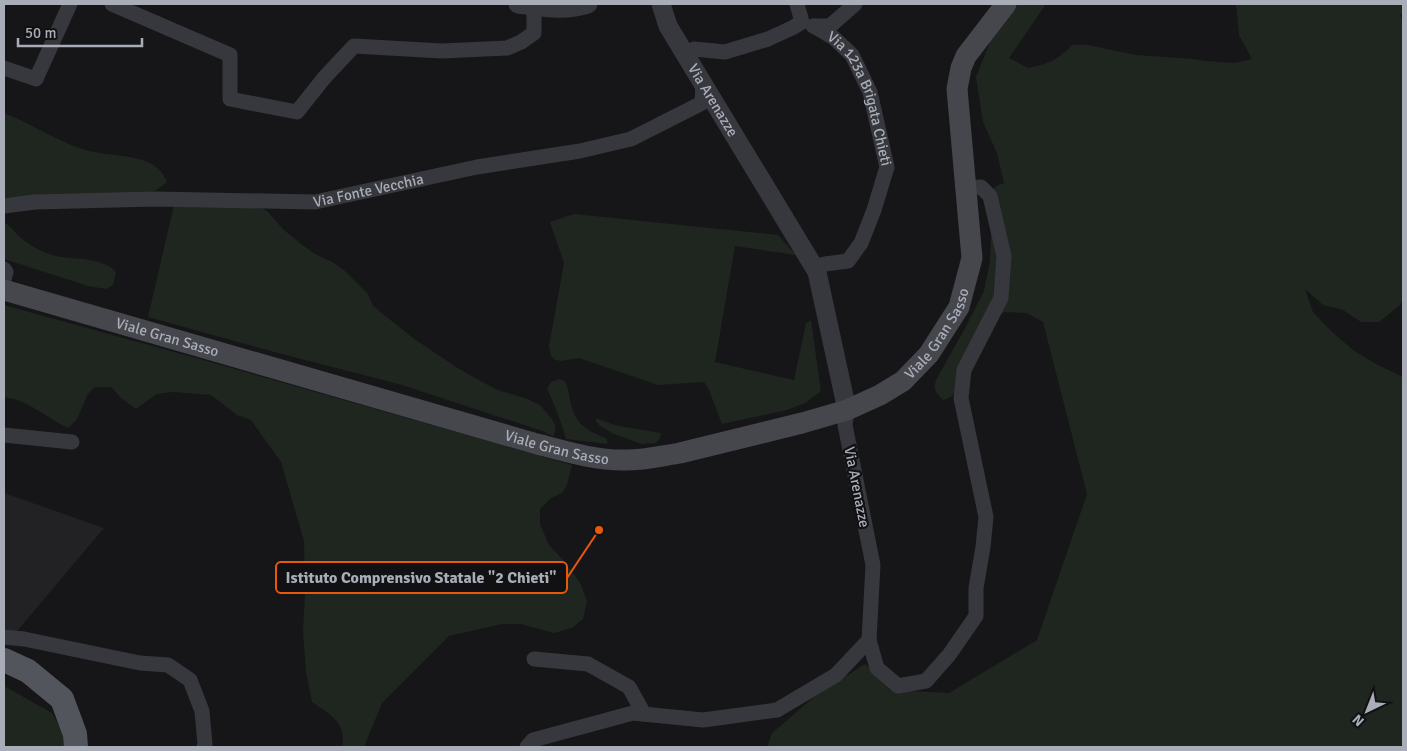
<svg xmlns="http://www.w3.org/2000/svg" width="1407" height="751" font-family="Signika,sans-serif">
<rect width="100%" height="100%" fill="#161618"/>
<path fill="#222225" d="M4,493L104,528L17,631L4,635Z"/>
<path fill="#1e261f" d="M1017,4H1046L1009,58L1028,68C1048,64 1058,60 1072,45H1088L1136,55L1193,59L1206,61L1234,63L1252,59L1239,35L1236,4H1403V13L1400,15L1403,21V300L1399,306L1379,322H1361L1343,310L1323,305L1305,289L1313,312L1331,331L1353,350L1376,364L1403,377V747H767L772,733L792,716L814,697L865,664L890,690L949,693L1037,640L1087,494L1043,322L1027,313L1004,312L985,327L955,391L951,397L943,400C936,393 933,390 936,380L964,330L984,291L990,261L993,189L998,185L1004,183L997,153L983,122L976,77L990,42Z
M4,113C33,124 59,143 89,151C109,156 129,154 150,163C158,167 164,174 167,182L157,190L146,193L4,200Z
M174,205L261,208L267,211L283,229L301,244L315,254L334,263L345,271L368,294L373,306L413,338L456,367L482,382L498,390L525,398L540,405L552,419L555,425V432L553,436L542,431L402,385L263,349L148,317Z
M574,214L778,235L796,255L735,246L715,362L794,380L806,323L811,320L821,391L805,403L787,410L722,424L709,390L704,382L658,385L579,358L562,361L555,360L551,356L549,346L564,263L550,222Z
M4,222C11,226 15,233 21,238C32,247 43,253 56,256C75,260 103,257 116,272L113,285L106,289L88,286L4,259Z
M4,305L207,361L572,465L567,485L562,493L551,498L540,509V524L549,545L564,561L581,584L587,602L583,619L572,628L554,633L521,624H502L449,636L382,703L364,747H342C347,723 330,714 312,702L306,672L303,631L305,594L304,541L281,462L251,420L237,415L211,395L173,392L157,394L136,409L121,398L111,387H95L88,394L77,419L68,428C47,418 28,400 4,397Z
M559,379L565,381C570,391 569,401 573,411C578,426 592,433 606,438L608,444L566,439L559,417L547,388L551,382Z
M596,418L614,425L661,433L660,438L656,443L641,444L614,434L600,426L596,421Z
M4,686L52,713L69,743L70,747H4Z"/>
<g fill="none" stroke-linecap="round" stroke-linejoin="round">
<g stroke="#37383d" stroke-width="15">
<path d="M112,4L230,55V99L297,112L324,78L354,46L442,51L507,48L521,42L534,33V6"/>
<path d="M813,26H830L855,4"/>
<path id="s1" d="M814,26L834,38L852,55L870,92L887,167L874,210L861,243L848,261L825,264L814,267"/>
<path d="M685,54L694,49L725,52L768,39L792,28L802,22L797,4"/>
<path d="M4,68L36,79L70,4"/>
<path id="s2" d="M4,206L35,202L155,199L315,202L477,167L580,151L631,139L702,103L703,83"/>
<path d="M4,269L6,272L4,279"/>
<path d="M4,435L72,442"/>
<path d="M4,637L24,639L140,663L168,665L190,680L202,711L205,744L204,747"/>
<path d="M869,640L877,668L898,686L926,681L949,655L976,616V588L983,547L986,517L961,398L964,370L1001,298L1004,256L990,196L981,187L966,188"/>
<path d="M534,659L588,664L629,687L644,714"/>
<path d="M527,747L533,740L633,713L703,720L777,710L836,675L869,640L873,565L845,425L847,410"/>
</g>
<g stroke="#37383d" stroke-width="19">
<path d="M518,4C542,7 564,12 588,4"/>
<path id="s3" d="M661,4L668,26L817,272L847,410"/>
</g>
<path stroke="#45474d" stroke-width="21" id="s4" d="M4,290L537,444C565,451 593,460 622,460C641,461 661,456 680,453L802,423L847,410L880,395L903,381L929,354L959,307L972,258L957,89L961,68L966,56L1006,4"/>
<path stroke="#53555c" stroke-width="24" d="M4,660L28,671L62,699L75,734L76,747"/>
</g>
<g text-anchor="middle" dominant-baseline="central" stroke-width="4.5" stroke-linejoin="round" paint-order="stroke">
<g font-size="15" fill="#a8adb8" stroke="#111113">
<text stroke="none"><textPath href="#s3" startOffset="110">Via Arenazze</textPath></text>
<text stroke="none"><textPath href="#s1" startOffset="91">Via 123a Brigata Chieti</textPath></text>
<text stroke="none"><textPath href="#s2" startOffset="366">Via Fonte Vecchia</textPath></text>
<text stroke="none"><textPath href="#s4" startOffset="995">Viale Gran Sasso</textPath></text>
<text stroke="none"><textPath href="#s4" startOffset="170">Viale Gran Sasso</textPath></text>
<text stroke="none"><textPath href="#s4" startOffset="575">Viale Gran Sasso</textPath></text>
<text transform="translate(857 487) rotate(79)">Via Arenazze</text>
</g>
</g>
<path fill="none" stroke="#e8590c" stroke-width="2" d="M599 530L567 578"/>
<circle fill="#e8590c" stroke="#111113" stroke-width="2" cx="599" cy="530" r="5"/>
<rect fill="#111113" stroke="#e8590c" stroke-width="2" x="276" y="562" width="291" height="31" rx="5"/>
<g font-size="16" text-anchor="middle" font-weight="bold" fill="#a8adb8">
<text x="421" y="583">Istituto Comprensivo Statale "2 Chieti"</text>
</g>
<rect width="1407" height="751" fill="none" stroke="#a8adb8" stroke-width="10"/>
<g transform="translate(1367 711) rotate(223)" stroke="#111113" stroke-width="4" paint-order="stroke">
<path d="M0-4L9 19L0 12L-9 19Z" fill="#a8adb8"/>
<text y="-8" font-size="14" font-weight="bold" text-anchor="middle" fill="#a8adb8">N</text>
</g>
<path d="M18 38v8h124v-8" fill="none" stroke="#a8adb8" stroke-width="2.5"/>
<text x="25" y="38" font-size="15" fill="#a8adb8" stroke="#111113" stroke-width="4" paint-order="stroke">50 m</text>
</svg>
